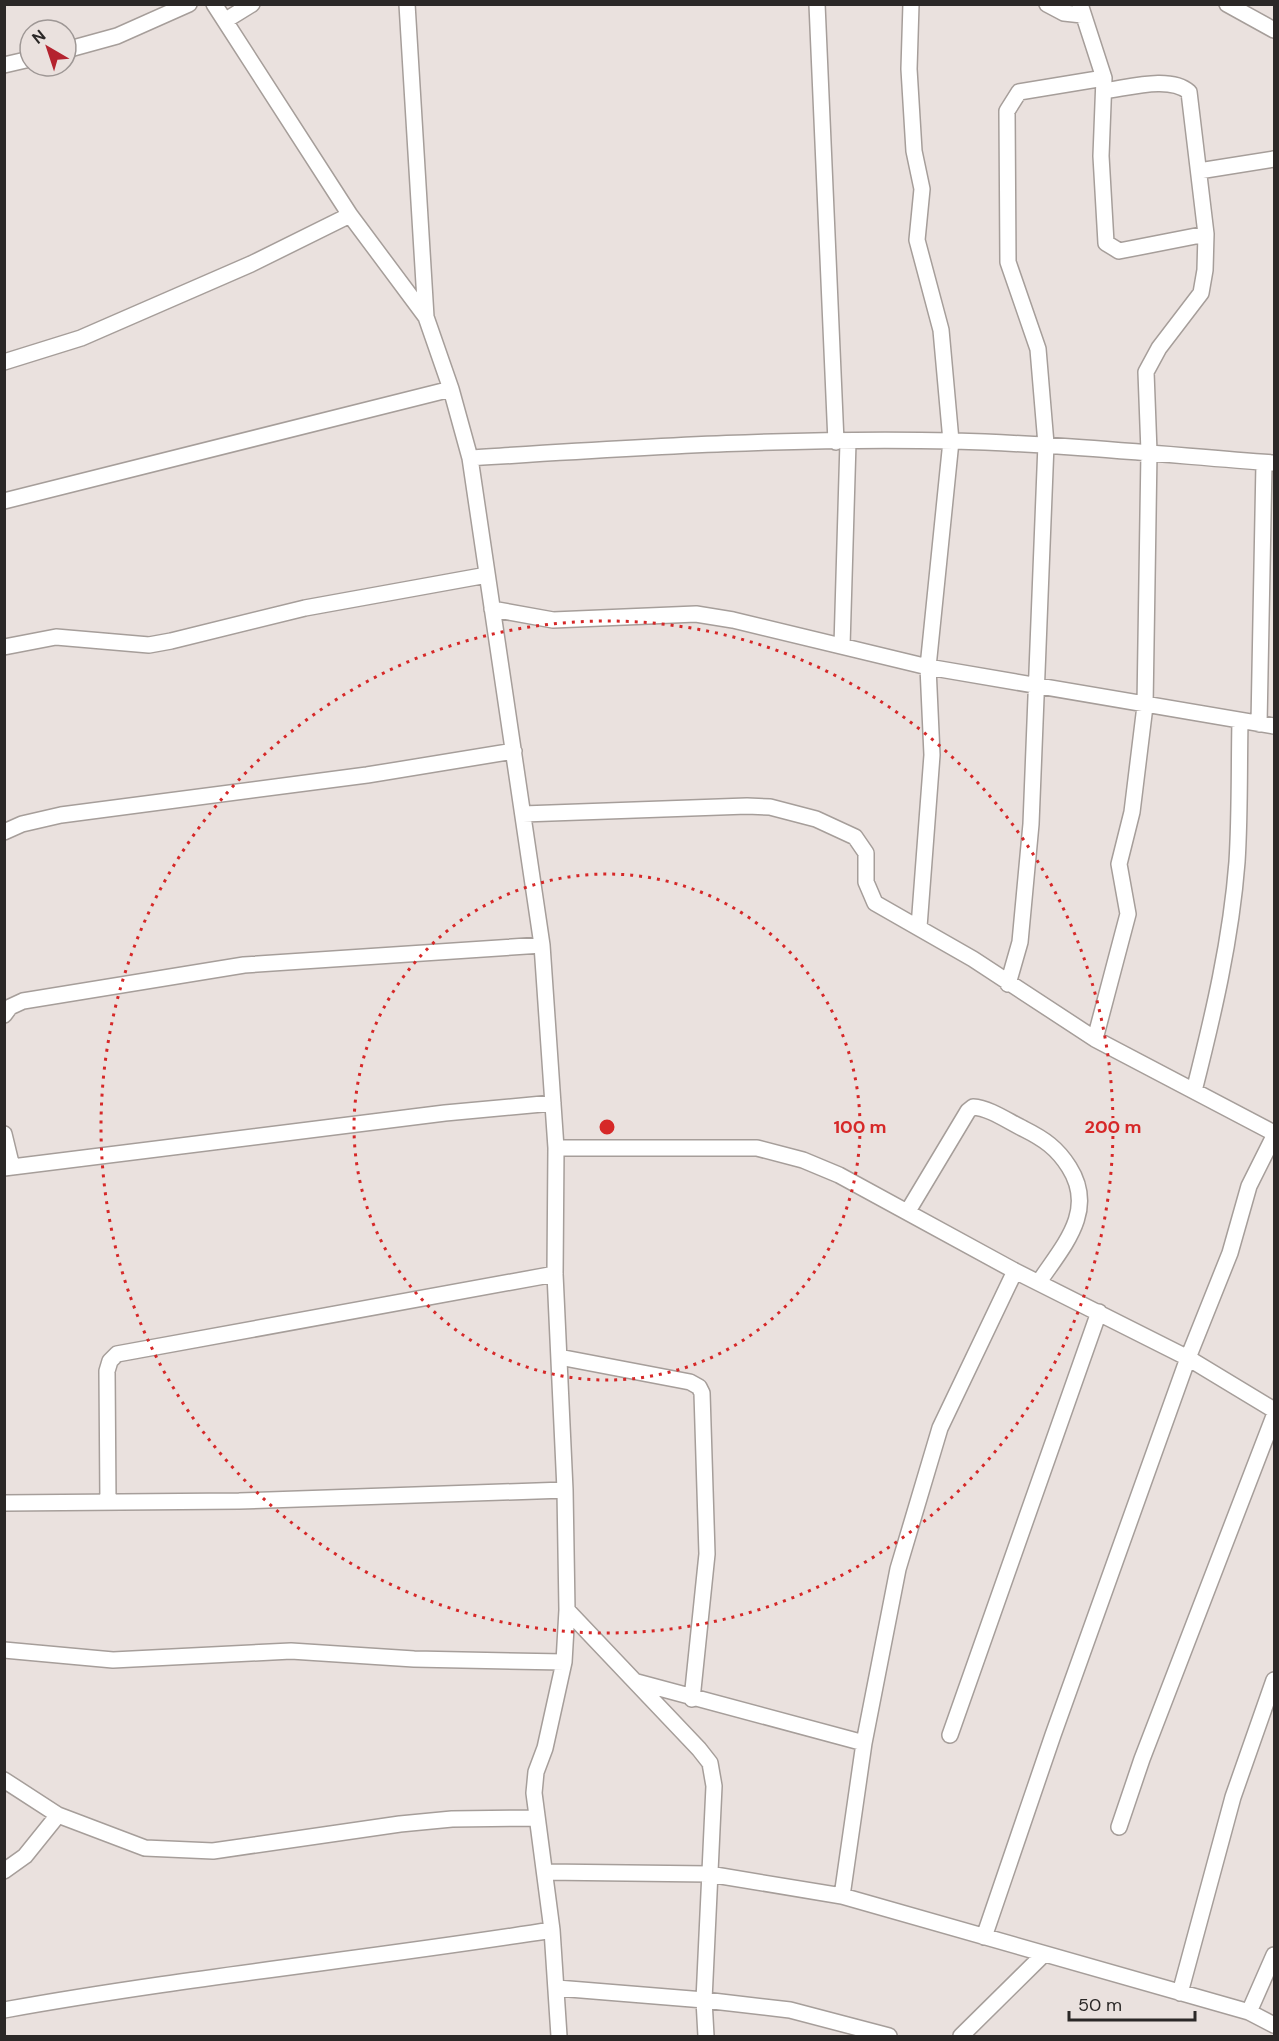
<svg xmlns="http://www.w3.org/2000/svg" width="1279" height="2041" font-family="'DM Sans',sans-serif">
<rect width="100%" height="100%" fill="#eae1de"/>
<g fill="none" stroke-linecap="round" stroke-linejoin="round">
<defs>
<path id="street" d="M214,4L350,215L426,317L451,389L470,458L542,945L556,1148L555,1274L565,1490L567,1610L564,1662L545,1748L536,1772L534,1793L552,1930L559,2036
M407,4L426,317
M817,4L836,442
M911,4L909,69L914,151L922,189L917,240L941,330L951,441L928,667L932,755L919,927
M1047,4L1064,13L1082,15
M1080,4L1104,78L1101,156L1106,243L1119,251L1206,234
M1227,4L1274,30
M226,20L252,4
M66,50L117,36L189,4
M4,65L30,59
M1199,171L1274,159
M4,362L81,338L251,264L350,215
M470,458C631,448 792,437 954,441C1061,444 1168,455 1274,463
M4,501L451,389
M492,609L553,620L696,614L733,620L928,667L1274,726
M842,646L848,442
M4,647L56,637L149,645L171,641L305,608L487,575
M1259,724L1264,463
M523,814L747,806L770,807L816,819L855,837L866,853V882L875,903L973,959L1095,1039L1274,1133
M4,832L22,824L61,815L367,775L514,751
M1008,984L1020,942L1031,824L1046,444L1038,349L1008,262L1007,111L1019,92L1104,78
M4,1015L10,1007L23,1001L244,965L542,945
M1095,1039L1128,914L1119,864L1132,812L1145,706L1149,452L1146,372L1159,348L1201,293L1205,270L1206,234L1189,92C1170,75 1128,88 1104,91
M1194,1091C1213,1016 1231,940 1237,862C1240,815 1239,768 1240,721
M4,1134L12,1167
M556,1148H757L803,1160L839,1175L1015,1271L1188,1358L1274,1410
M4,1168L445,1113L553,1103
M908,1211L968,1111L973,1107C990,1108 1009,1122 1024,1129C1044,1139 1057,1148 1069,1167C1097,1211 1063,1246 1039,1282
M559,1357L690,1382L699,1387L702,1393L707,1554L692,1699
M108,1502L107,1371L110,1361L117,1354L555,1274
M4,1503L239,1501L565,1490
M567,1610L699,1749L710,1763L714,1786L704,2000L706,2036
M4,1650L113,1660L291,1651L414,1659L564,1662
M637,1682L864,1743
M950,1735L1099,1312
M4,1780L58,1815L145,1848L213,1851L400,1824L452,1819L535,1818
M1119,1827L1142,1759L1274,1416
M4,1871L25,1856L58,1815
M545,1872L709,1874L842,1896L1249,2012L1274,2025
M842,1896L864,1743L898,1569L940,1428L1015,1271
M984,1937L1053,1735L1188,1358L1230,1253L1249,1186L1274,1136
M557,1988L704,2000L790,2010L889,2036
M1180,1993L1233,1797L1274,1680
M4,2010C186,1977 370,1959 552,1930
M1249,2012L1274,1955
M961,2036L1043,1955"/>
</defs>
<use href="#street" stroke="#a69e9a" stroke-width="18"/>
<use href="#street" stroke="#fff" stroke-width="15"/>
</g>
<g fill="none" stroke="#d62828" stroke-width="3" stroke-dasharray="3 6">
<circle cx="607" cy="1127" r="253"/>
<circle cx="607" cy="1127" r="506"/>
</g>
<circle cx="607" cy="1127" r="9" fill="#d62828" stroke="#eae1de" stroke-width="3"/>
<g font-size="18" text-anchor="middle" font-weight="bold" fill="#d62828" stroke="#eae1de" stroke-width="6" stroke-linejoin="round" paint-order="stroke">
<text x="860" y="1133">100 m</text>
<text x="1113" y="1133">200 m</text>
</g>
<rect width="1279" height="2041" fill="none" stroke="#2b2827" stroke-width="12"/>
<g transform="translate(48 48) rotate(321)"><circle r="28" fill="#eae1de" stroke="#9e9795" stroke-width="1.5"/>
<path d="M0-4.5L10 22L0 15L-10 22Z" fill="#b4232f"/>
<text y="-9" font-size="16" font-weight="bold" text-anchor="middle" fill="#2b2827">N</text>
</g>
<path d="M1069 2011v9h126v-9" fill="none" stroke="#2b2827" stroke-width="3"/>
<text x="1078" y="2011" font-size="18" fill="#2b2827" stroke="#eae1de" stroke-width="4.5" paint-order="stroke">50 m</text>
</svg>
